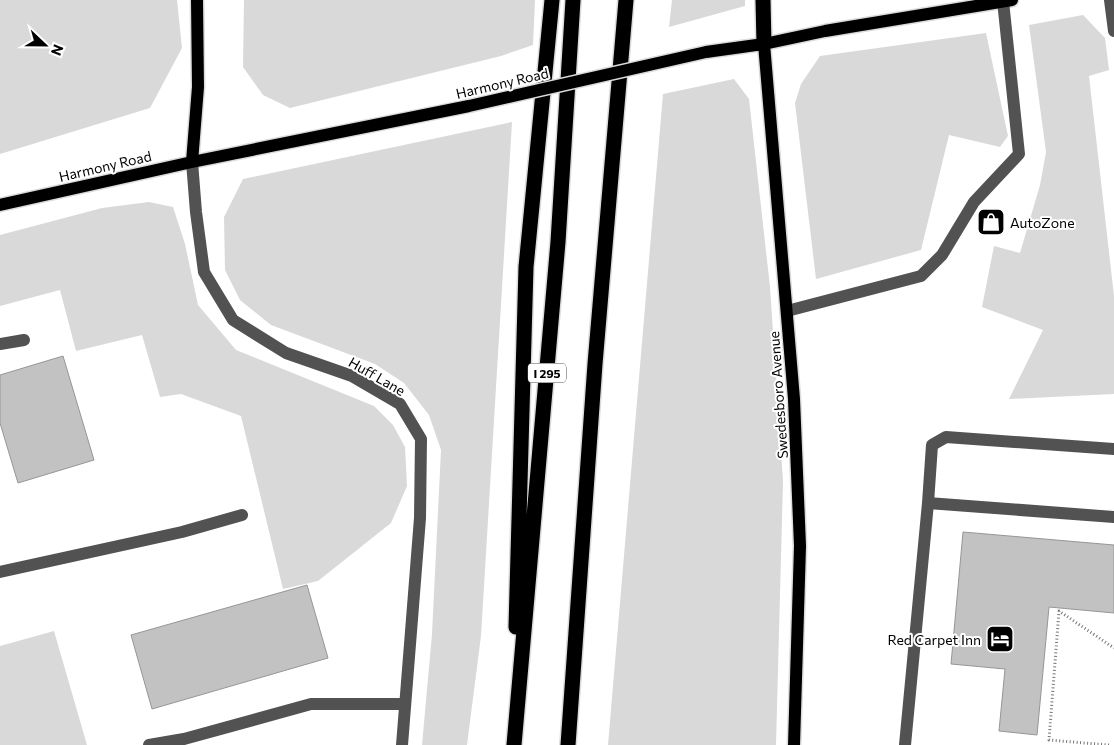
<svg xmlns="http://www.w3.org/2000/svg" width="1114" height="745" font-family="Commissioner,sans-serif">
<rect width="100%" height="100%" fill="#fff"/>
<path fill="#d9d9d9" d="M0,0H177L182,48L150,108L0,154Z
M244,0H535L533,45L501,56L290,108L263,95L243,67Z
M672,0H745V6L669,27Z
M1083,15L1105,38L1109,70L1089,76L1114,296V394L1009,399L1043,330L982,307L994,246L1020,253L1040,185L1046,152L1029,25Z
M986,33L1008,136L1000,147L949,135L921,250L816,279L795,103L801,84L820,56Z
M734,79L749,99L770,287L783,481L776,745H608L663,94Z
M512,122L481,636L467,745H422L432,634L441,450L429,415L404,383L375,364L271,325L240,300L225,270L224,217L243,179Z
M149,202L173,207L185,244L198,305L236,350L374,406L393,425L405,447L407,486L391,523L318,581L283,589L241,416L181,394L160,397L142,335L76,351L60,290L0,306V235L102,208Z
M54,631L87,745H0V646Z"/>
<path fill="#c2c2c2" stroke="#969696" d="M63,356L94,460L18,483L0,423V375Z
M963,532L1114,545V613L1049,607L1037,735L999,731L1005,669L951,664Z
M307,585L328,658L152,709L131,635Z"/>
<g fill="none" stroke-linecap="round" stroke-linejoin="round">
<defs>
<path id="major" d="M764,44L794,399L800,546L794,745
M706,52L764,44L825,31L1012,0
M192,162L198,87L197,0
M0,205L192,162L469,106"/>
<path id="highway" d="M763,0L764,44
M516,627L526,267L552,0
M514,745L558,242L573,0
M568,745L595,364L626,0"/>
</defs>
<use href="#major" stroke="#dbdbdb" stroke-width="15"/>
<use href="#highway" stroke="#dbdbdb" stroke-width="18"/>
<path stroke="#747474" stroke-width="3" stroke-dasharray="1 2.5" stroke-linecap="butt" d="M1109,745L1049,740L1059,611L1114,648"/>
<path stroke="#525252" stroke-width="12" d="M1110,0L1114,31
M192,162L196,212L204,272L233,320L286,353L352,376L400,404L421,439L420,518L402,745
M787,311L921,276L942,255L974,202L1019,154L1003,1
M0,344L24,340
M928,503L932,445L946,437L1114,449
M0,572L182,532L242,515
M149,745L184,739L311,704H405
M905,745L928,503L1114,517"/>
<use href="#major" stroke="#000" stroke-width="12"/>
<use href="#highway" stroke="#000" stroke-width="15"/>
<defs>
<path id="major-bridge" d="M469,106L706,52"/>
</defs>
<use href="#major-bridge" stroke="#dbdbdb" stroke-width="15" stroke-linecap="butt"/>
<use href="#major-bridge" stroke="#000" stroke-width="12"/>
</g>
<defs>
<symbol id="shop-square" viewBox="-11 -11 22 22"><rect x="-9" y="-9" width="18" height="18" rx="4" fill="#000" stroke="#fff"/><path d="M-5-2.5h2.3a2.7 3.5 0 0 1 5.4 0H5L5.5 6h-11ZM-1.5-2.5h3a1.5 2.3 0 0 0-3 0Z" fill="#fff"/></symbol>
<symbol id="hotel-square" viewBox="-11 -11 22 22"><rect x="-9" y="-9" width="18" height="18" rx="4" fill="#000" stroke="#fff"/><path d="M-6-4.5h1.5V1H6V5H4.5V3h-9V5H-6ZM-4 0a1.8 1.8 0 1 1 3.6 0ZM.5 0V-2.5h3Q6-2.5 6 0Z" fill="#fff"/></symbol>
</defs>
<g fill-rule="evenodd">
<use href="#shop-square" x="975" y="206" width="32" height="32"/>
<use href="#hotel-square" x="984" y="623" width="32" height="32"/>
</g>
<g text-anchor="middle" dominant-baseline="central" stroke-width="4" stroke-linejoin="round" paint-order="stroke">
<rect fill="#fff" stroke="#4c4c4c" stroke-width="1" x="528" y="363.5" width="38" height="19" rx="4"/>
<g font-size="12" font-weight="bold" fill="#000">
<text x="547" y="373">I 295</text>
</g>
<g font-size="14" fill="#000" stroke="#fff">
<text transform="translate(502 83) rotate(-13)">Harmony Road</text>
<text transform="translate(105 166) rotate(-13)">Harmony Road</text>
<text transform="translate(377 376) rotate(30)">Huff Lane</text>
<text transform="translate(778 395) rotate(-94)">Swedesboro Avenue</text>
</g>
<g font-size="14" fill="#000" stroke="#fff" text-anchor="start">
<text x="1010" y="222">AutoZone</text>
<text x="981" y="639" text-anchor="end">Red Carpet Inn</text>
</g>
</g>
<g transform="translate(45 45) rotate(112)" stroke="#ffffff" stroke-width="4" paint-order="stroke">
<path d="M0-4L9 19L0 12L-9 19Z" fill="#000000"/>
<text y="-8" font-size="14" font-weight="bold" text-anchor="middle" fill="#000000">N</text>
</g>
</svg>
